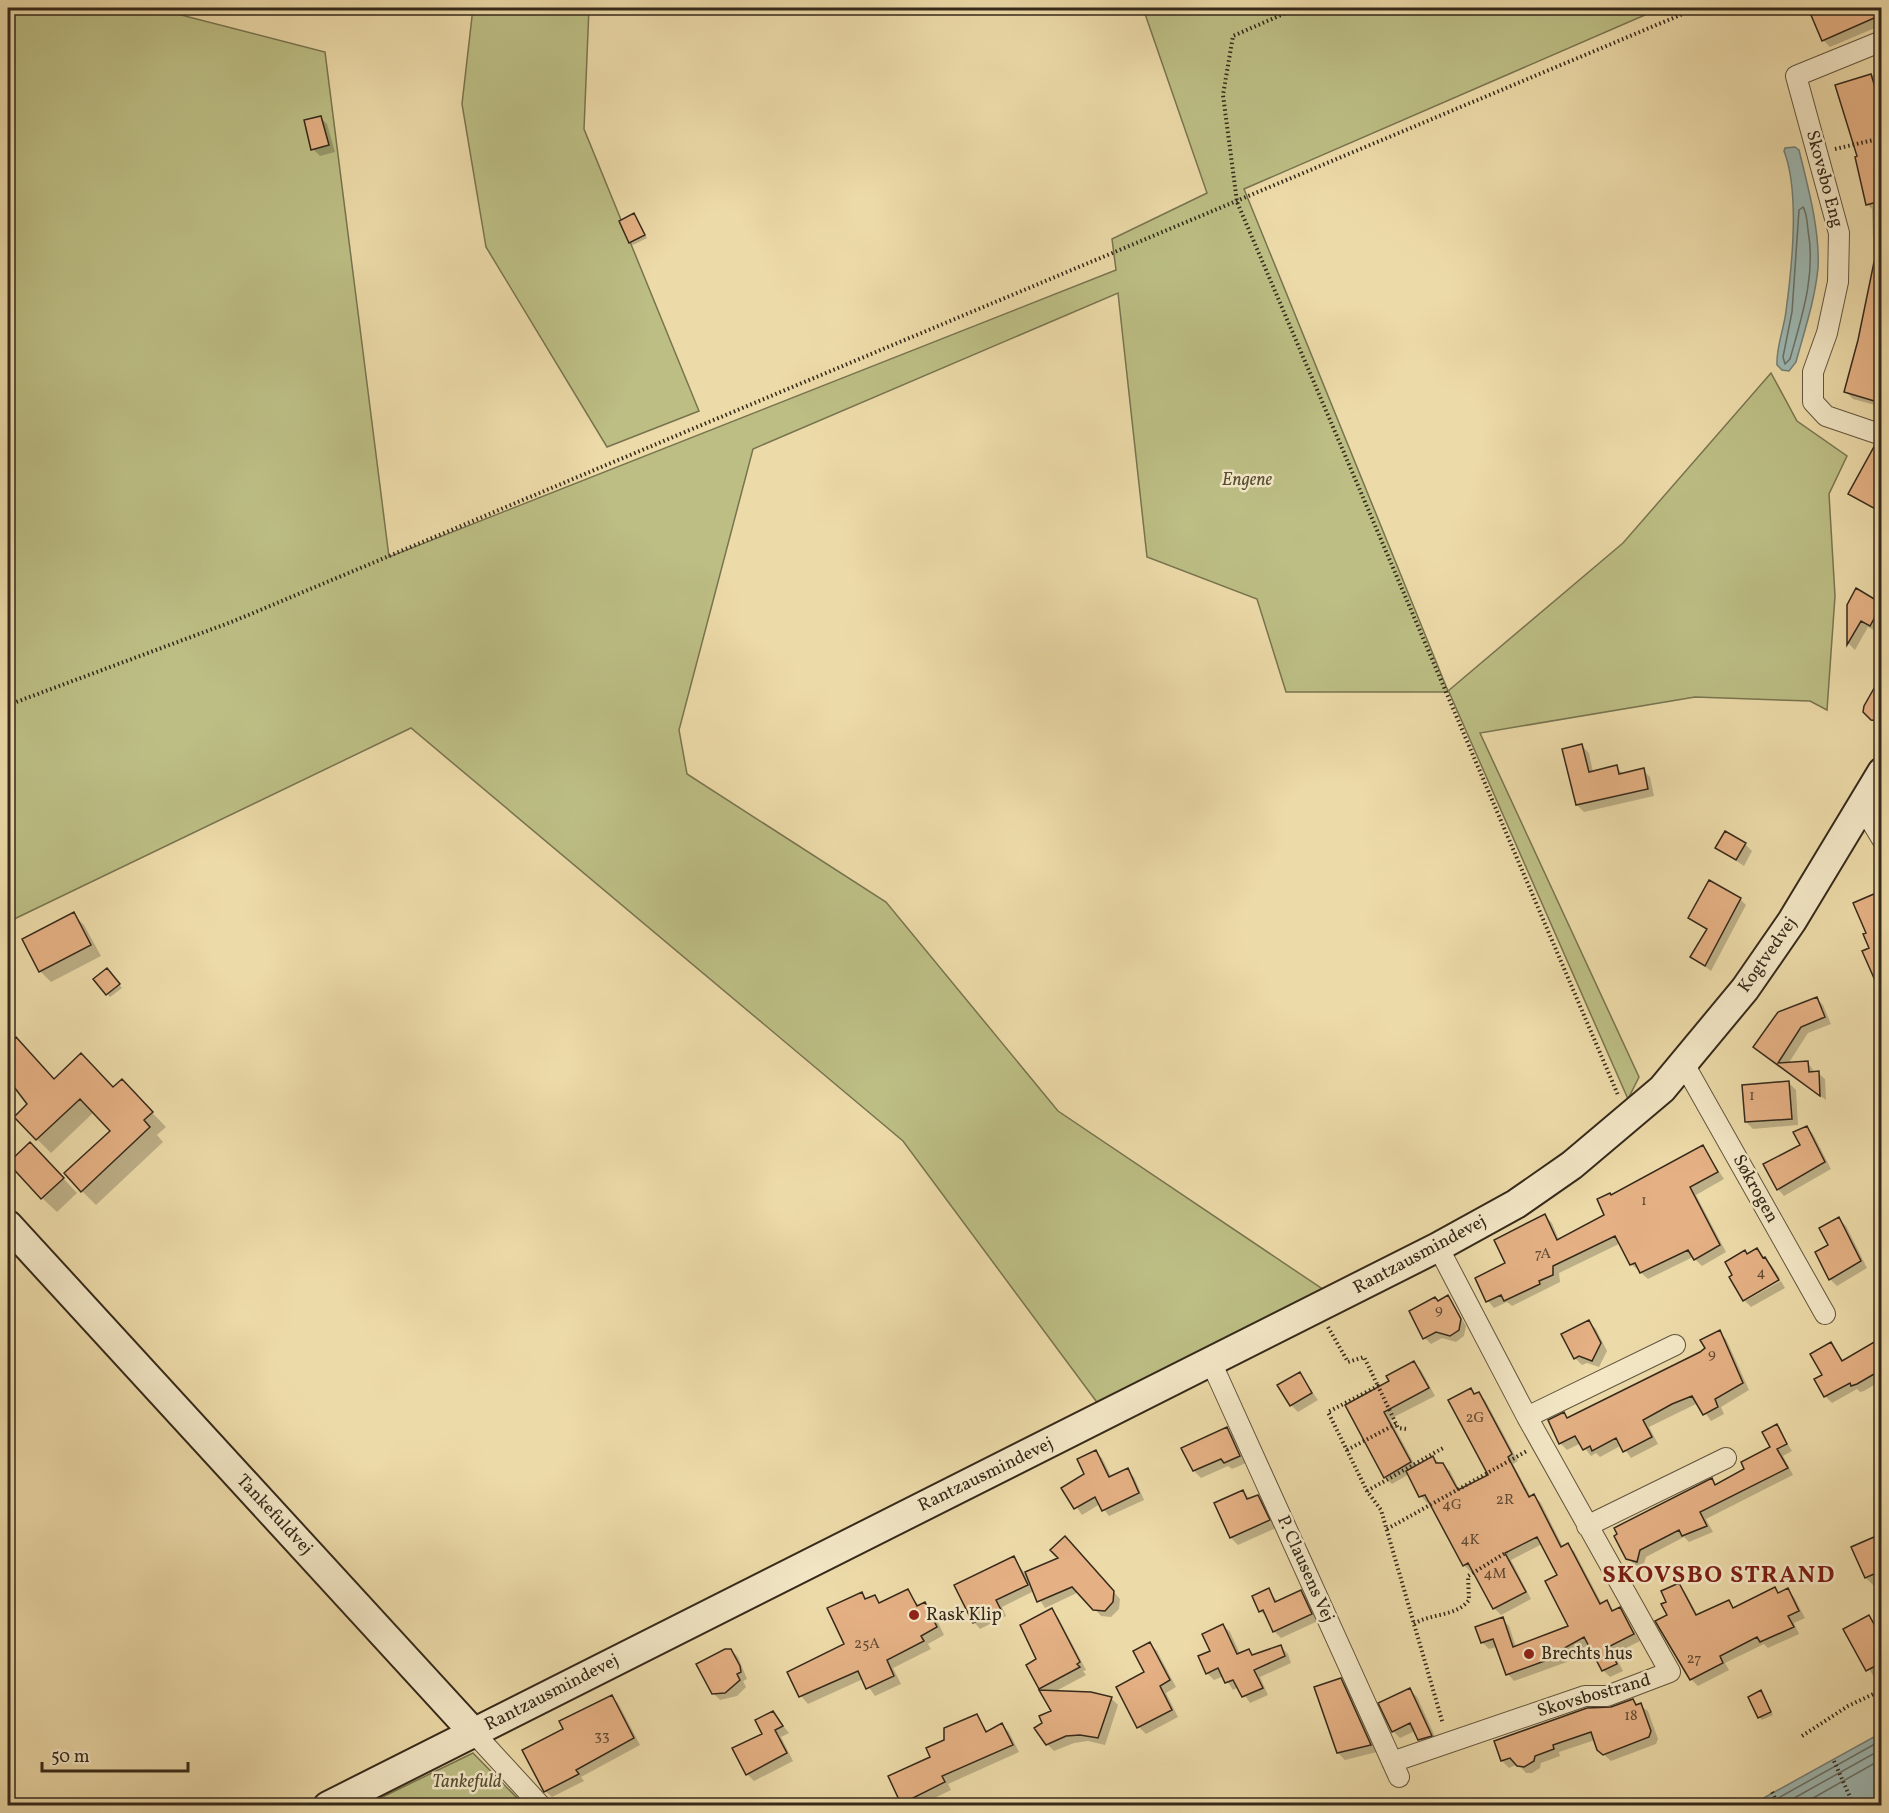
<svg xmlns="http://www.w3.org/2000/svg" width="1889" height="1813" font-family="Vollkorn,serif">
<rect width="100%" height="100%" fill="#ecdaa8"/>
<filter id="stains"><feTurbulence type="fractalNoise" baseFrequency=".00333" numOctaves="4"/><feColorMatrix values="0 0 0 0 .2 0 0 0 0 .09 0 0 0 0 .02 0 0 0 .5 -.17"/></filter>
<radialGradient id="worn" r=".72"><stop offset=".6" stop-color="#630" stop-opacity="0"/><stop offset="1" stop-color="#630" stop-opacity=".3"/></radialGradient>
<path fill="#bcbe84" stroke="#78744f" stroke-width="1.5" d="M8,8H154L325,52L389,557L1116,270L1112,239L1207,193L1143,8H1661L1244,189L1448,691L1623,543L1771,373L1797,421L1847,456L1829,494L1835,596L1827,710L1810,701L1695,697L1480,733L1639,1077L1628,1099L1449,692H1286L1257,599L1147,557L1118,293L753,449L679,730L687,774L886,902L1058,1111L1327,1292L1099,1405L903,1141L411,728L8,922Z
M473,8H589L584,129L699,411L607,447L486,247L462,104Z
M473,1753L524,1805H366Z"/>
<path fill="#9db8b3" stroke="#737f76" stroke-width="1.5" d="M1795,147L1799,150C1808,187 1820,230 1818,268C1815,300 1804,332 1796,362L1789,371L1782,370L1777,365C1776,347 1784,329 1786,311C1792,267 1800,192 1784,151L1785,148Z
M1881,1733V1805H1751Z"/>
<path fill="#0003" d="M1809,8H1882V25L1830,47L1823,40Z
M1882,72V407L1853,399L1846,392L1860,340L1874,271L1872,209L1867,204L1859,157L1837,86Z
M320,117L327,124L335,152L320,156L313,149Z
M634,215L647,238L633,245L630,242Z
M1873,452L1882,457V514L1850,494Z
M1857,590L1882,604V624L1877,632L1868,627L1855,650L1849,644L1848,605Z
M1881,680L1882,726H1879L1865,711Z
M1582,746L1589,753L1593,772L1616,767L1623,774L1643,770L1650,777L1654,796L1584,812L1577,805Z
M1745,844L1752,851L1744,866L1717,848Z
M1879,894L1882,896V989L1864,952L1871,949L1868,934Z
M1740,899L1746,905L1711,971L1692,957L1708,931L1690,918Z
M73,914L84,925L101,956L51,982L40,971Z
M110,973L122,988L110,997L95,979Z
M1816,998L1823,1005L1831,1024L1808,1033L1788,1064L1808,1063L1815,1073H1818L1825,1079L1826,1100L1761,1053Z
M16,1039L55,1080L114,1089L136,1096L166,1127L157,1135L163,1142L96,1205L82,1191L112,1131L94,1112L51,1153L37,1139L29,1105L8,1077V1047Z
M1789,1083L1796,1090L1798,1125L1753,1129L1746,1122Z
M1807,1127L1813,1134L1831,1169L1784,1196L1778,1189L1765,1165L1802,1146Z
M1703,1147L1724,1179L1696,1195L1726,1252L1702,1266L1693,1257L1648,1279L1631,1264L1621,1243L1559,1273L1560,1282L1512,1306L1507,1302L1494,1308L1488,1301L1506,1263L1545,1216L1552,1223L1559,1240L1606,1216L1612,1197Z
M45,1159L77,1193L57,1212L42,1198Z
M1839,1219L1846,1226L1867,1268L1837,1286L1830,1279V1246Z
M1757,1250L1772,1266L1780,1278L1744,1299L1748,1255Z
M1781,1281L1785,1288L1751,1307L1745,1301Z
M1448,1297L1466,1326L1464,1336L1456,1342L1442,1338L1431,1344L1425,1338L1439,1302Z
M1589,1322L1596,1329L1607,1351L1599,1367L1587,1363L1582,1365L1575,1358Z
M1719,1332L1726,1339L1749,1390L1721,1407L1724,1414L1711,1421L1698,1403L1649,1427L1658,1444L1631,1458L1622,1445L1600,1457L1596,1453L1591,1456L1581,1443L1567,1450L1561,1444L1550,1421L1564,1414L1568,1419L1701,1353Z
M1882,1332V1380L1864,1391L1860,1392L1857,1389L1832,1403L1825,1396V1375L1830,1344L1844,1362L1880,1341L1877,1334Z
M1414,1363L1421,1370L1435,1396L1390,1419L1416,1467L1433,1458L1450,1471L1460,1491L1490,1476L1470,1390L1476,1395L1479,1394L1485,1400L1518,1461L1513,1464L1531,1497L1534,1496L1541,1503L1563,1547L1567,1545L1574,1551L1602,1604L1606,1602L1614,1611L1619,1608L1640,1641L1614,1654L1623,1671L1610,1677L1603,1670L1590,1644L1565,1658L1567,1662L1514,1681L1508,1674L1497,1647L1489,1649L1483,1643L1477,1627L1502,1619L1509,1626L1516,1647L1570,1627L1559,1576L1542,1544L1511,1560L1531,1599L1501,1615L1494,1608L1474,1570L1471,1572L1464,1565L1430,1502L1427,1503L1421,1496L1409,1474L1392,1484L1385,1477L1347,1406L1391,1382Z
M1299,1373L1318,1400L1298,1412L1291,1405Z
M1777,1426L1792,1451L1783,1456L1793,1475L1706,1519L1713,1532L1689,1542L1684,1537L1646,1557L1643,1567L1635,1565L1628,1558L1712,1480L1717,1485L1747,1470L1772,1447Z
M1227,1429L1234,1436L1246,1463L1232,1469L1228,1466L1201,1478L1194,1471L1183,1449Z
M1096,1452L1102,1458L1112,1478L1127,1470L1134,1477L1144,1500L1109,1516L1100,1504L1082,1515L1063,1488L1086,1475Z
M1243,1492L1251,1500L1258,1497L1265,1504L1276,1528L1238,1545L1231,1538Z
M1882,1527V1583L1874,1586L1866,1578L1880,1536L1877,1529Z
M1071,1544L1120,1599L1119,1609L1111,1617L1101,1616L1079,1592L1045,1608L1034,1591L1002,1607L1006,1616L980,1629L974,1622L1014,1558L1025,1574L1061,1558Z
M1679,1585L1685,1592L1698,1616L1729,1602L1735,1609L1775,1589L1780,1594L1787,1590L1794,1597L1805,1618L1794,1623L1799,1634L1768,1648L1764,1644L1725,1663L1729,1670L1698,1686L1691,1679L1669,1616L1668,1602Z
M1268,1590L1278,1602L1301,1592L1308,1599L1318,1621L1281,1638L1274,1631L1268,1618L1260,1611Z
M908,1591L920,1607L925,1604L933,1612L944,1635L928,1644L931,1649L893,1668L901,1684L875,1696L863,1679L808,1704L801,1696L846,1645L862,1594L868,1600L875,1597L881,1604Z
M1051,1610L1058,1617L1086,1670L1083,1671L1086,1675L1054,1692L1111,1698L1118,1705L1105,1745L1088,1741L1074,1743L1054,1751L1047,1744L1044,1723L1053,1712L1040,1688L1038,1660Z
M1868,1617L1882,1635V1672L1874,1677L1845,1630Z
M1223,1625L1230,1632L1240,1654L1248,1651L1254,1656L1281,1647L1288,1654L1291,1663L1260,1677L1268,1695L1250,1703L1239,1687L1233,1690L1224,1676L1214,1680L1207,1673L1200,1657L1212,1652Z
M1150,1644L1157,1651L1176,1687L1166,1693L1178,1717L1146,1734L1139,1727L1118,1688L1146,1673Z
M731,1650L738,1657L747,1679L743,1681L746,1687L737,1696L720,1700L713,1693Z
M1340,1679L1347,1686L1377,1752L1345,1760L1338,1753Z
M1410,1690L1417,1697L1438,1743L1427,1747L1415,1731L1400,1738L1393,1731Z
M1761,1692L1773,1715L1762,1720L1759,1717Z
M611,1697L618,1703L640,1745L581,1777L584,1781L552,1797L545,1791L565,1730Z
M1633,1701L1648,1711L1658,1739L1656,1744L1611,1761L1599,1750L1595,1740L1559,1752L1560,1756L1541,1763L1540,1768L1532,1773H1526L1518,1764L1509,1768L1502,1761L1495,1742Z
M773,1713L789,1733L781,1737L793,1761L754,1781L747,1774Z
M976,1716L988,1732L1002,1725L1009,1732L1019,1752L948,1784L951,1790L918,1806H905L902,1803L945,1741Z"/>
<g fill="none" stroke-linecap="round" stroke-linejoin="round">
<path stroke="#697066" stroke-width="1.5" d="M1803,207C1807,213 1807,222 1808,230C1816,275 1802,316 1790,359L1785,364L1783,357L1792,312L1799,210Z
M1764,1806L1882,1740
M1780,1806L1882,1749
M1799,1806L1882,1759"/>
</g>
<path fill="#e5b184" stroke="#35291a" stroke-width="1.5" d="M1808,8H1881V15L1822,41Z
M1871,74L1881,107V201L1866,205L1855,157L1857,156L1835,85Z
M321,116L329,145L311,150L304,120Z
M634,213L645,235L629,243L619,221Z
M1874,262L1881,263V403L1844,392L1858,340Z
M1875,445L1881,447V512L1848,494Z
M1856,588L1881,603V606L1870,626L1861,621L1847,645V605Z
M1881,676V721L1871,720L1863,712L1864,706Z
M1582,744L1589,772L1617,765L1619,774L1644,768L1648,789L1576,805L1562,749Z
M1725,831L1746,843L1736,860L1715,848Z
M1709,880L1741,898L1705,966L1690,957L1707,929L1688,918Z
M1881,891V994L1862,951L1869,948L1863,934L1866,933L1853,903Z
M74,912L91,945L39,972L22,939Z
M107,968L120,984L106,995L93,979Z
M1817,997L1825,1017L1801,1027L1778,1063L1808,1061L1809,1072L1819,1071L1820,1096L1753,1047L1778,1012Z
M16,1037L54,1079L81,1053L113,1087L122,1079L153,1112L144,1120L150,1127L81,1192L64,1173L110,1131L80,1099L36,1140L14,1117L27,1104L8,1079V1045Z
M1789,1081L1792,1119L1745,1122L1742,1085Z
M1807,1126L1825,1162L1777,1190L1763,1164L1800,1145L1793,1132Z
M30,1142L64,1178L41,1199L8,1163Z
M1703,1145L1718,1172L1690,1187L1720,1245L1694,1260L1688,1250L1640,1273L1635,1263L1630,1265L1615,1236L1553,1266V1275L1539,1281L1540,1284L1504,1301L1501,1295L1486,1302L1475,1278L1505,1263L1494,1240L1545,1214L1557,1240L1604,1215L1597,1199L1610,1193L1611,1195Z
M1839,1217L1861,1261L1829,1280L1815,1252L1828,1245L1819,1228Z
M1757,1248L1763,1258L1765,1257L1779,1280L1743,1301L1729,1277L1732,1275L1725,1262L1745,1250L1747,1254Z
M1448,1295L1461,1319L1459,1330L1450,1336L1436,1332L1423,1339L1409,1311L1435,1297L1438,1301Z
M1589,1320L1601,1343L1592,1361L1579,1356L1574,1359L1561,1334Z
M1720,1330L1743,1383L1715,1399L1718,1407L1703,1415L1692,1396L1672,1404L1643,1420L1652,1437L1623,1452L1616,1438L1592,1451L1590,1446L1583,1450L1575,1436L1559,1444L1548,1420L1564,1412L1567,1418L1579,1412L1700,1352L1705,1348L1700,1340Z
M1881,1338V1370L1857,1384L1851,1386L1850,1383L1824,1397L1814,1379L1822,1375L1810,1354L1831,1342L1842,1361Z
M1414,1361L1429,1388L1384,1412L1411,1462L1384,1478L1345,1405L1389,1381L1386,1376Z
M1300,1372L1312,1393L1290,1406L1277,1385Z
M1471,1388L1474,1394L1479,1392L1512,1454L1508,1457L1529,1497L1534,1494L1561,1547L1568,1543L1600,1604L1607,1600L1612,1611L1620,1607L1634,1634L1608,1647L1617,1664L1602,1671L1584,1637L1559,1651L1561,1655L1506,1675L1493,1639L1481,1643L1475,1627L1503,1617L1513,1647L1568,1626L1545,1581L1557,1575L1537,1537L1505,1553L1526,1592L1493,1609L1468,1563L1463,1566L1425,1495L1419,1497L1406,1471L1433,1456L1436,1463H1443L1458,1490L1488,1475L1448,1400Z
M1777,1424L1787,1444L1777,1449L1788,1468L1700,1512L1707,1526L1682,1536L1679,1530L1640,1550L1637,1562L1626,1559L1614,1536L1617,1534L1614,1528L1712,1478L1715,1485L1744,1469L1741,1462L1770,1447L1762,1432Z
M1227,1427L1240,1456L1224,1463L1221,1459L1193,1471L1181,1448Z
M1096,1450L1109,1477L1128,1468L1139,1493L1102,1511L1095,1497L1074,1509L1061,1488L1084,1474L1077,1459Z
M1243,1490L1247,1499L1258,1495L1270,1520L1230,1538L1214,1503Z
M1881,1534V1571L1865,1578L1851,1547Z
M1065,1536L1114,1591L1113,1602L1105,1611L1093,1610L1072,1587L1037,1602L1025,1572L1058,1558L1050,1550Z
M1014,1556L1028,1585L996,1600L1001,1610L973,1623L954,1585Z
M1679,1583L1696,1615L1729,1600L1733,1608L1775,1587L1778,1593L1788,1588L1799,1611L1788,1616L1794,1627L1760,1642L1757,1637L1720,1656L1723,1663L1690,1680L1655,1621L1667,1615L1661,1604L1666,1602L1661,1591Z
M1269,1588L1275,1602L1301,1590L1312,1614L1273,1632L1263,1610L1259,1612L1252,1596Z
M908,1589L917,1606L925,1602L937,1627L921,1636L924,1641L887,1660L894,1676L866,1689L858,1671L799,1697L787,1672L844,1644L827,1608L862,1592L865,1599L875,1595L879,1603Z
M1052,1608L1080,1662L1077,1664L1080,1667L1039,1689L1026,1665L1036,1659L1020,1625Z
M1869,1615L1881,1637V1663L1866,1671L1843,1629Z
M1223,1624L1237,1654L1249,1649L1252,1655L1281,1645L1285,1656L1254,1670L1263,1688L1242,1697L1233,1680L1225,1683L1218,1668L1206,1674L1198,1656L1210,1651L1202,1634Z
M1150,1642L1170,1680L1160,1686L1172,1710L1137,1728L1116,1687L1144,1672L1133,1651Z
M725,1649H731L740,1666L741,1672L737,1674L740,1680L725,1693L712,1694L696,1664Z
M1341,1678L1371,1745L1337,1753L1314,1687Z
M1410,1688L1432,1736L1418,1740L1410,1723L1392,1732L1378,1703Z
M1039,1690L1091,1692L1112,1697L1098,1738L1080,1735L1066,1736L1046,1745L1034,1728L1042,1723L1039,1716L1051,1711Z
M1761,1690L1771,1712L1758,1718L1748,1697Z
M612,1695L634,1738L576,1770L579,1774L544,1792L522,1750L563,1729L559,1721Z
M1633,1699L1636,1705L1641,1703L1651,1731L1649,1737L1603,1755L1597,1750L1591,1732L1553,1745L1554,1749L1535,1756L1534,1761L1524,1767L1517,1766L1510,1758L1501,1761L1494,1741L1587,1708L1611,1707Z
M773,1711L783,1726L775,1730L787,1753L746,1775L732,1748L762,1734L755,1720Z
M977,1714L986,1732L1002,1723L1013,1745L942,1776L945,1782L901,1804L888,1776L930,1757L926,1748L944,1740V1728Z"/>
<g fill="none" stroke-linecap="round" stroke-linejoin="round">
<defs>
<path id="street" d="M1882,41L1796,76L1839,233L1838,282L1827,333L1813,372V402L1826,416L1882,435
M1862,806L1882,839
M1684,1064L1825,1314
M1211,1362L1399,1777
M1527,1417L1675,1345
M1587,1526L1726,1458
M474,1733L541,1806
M1392,1762L1585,1696H1607L1670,1672L1527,1417L1438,1247"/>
<path id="secondary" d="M8,1225L474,1733
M328,1806L1438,1247L1516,1204L1572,1165L1662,1089L1745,989L1792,921L1882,772"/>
</defs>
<use href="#street" stroke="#63553e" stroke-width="22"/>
<use href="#secondary" stroke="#35291a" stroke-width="32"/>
<path stroke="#35291a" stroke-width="4" stroke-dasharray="1.5 3" stroke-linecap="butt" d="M1297,8L1233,36L1223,95L1237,202L1618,1095
M1835,149L1882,138
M8,705L234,621L1697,8
M1328,1327L1348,1362L1364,1357L1378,1386
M1406,1429L1398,1428L1378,1386L1328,1412L1367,1491L1381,1510L1443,1724
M1347,1450L1396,1424
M1367,1491L1443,1448
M1387,1529L1527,1451
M1414,1624C1431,1613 1456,1617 1469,1600L1468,1576L1507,1552
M1802,1736L1848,1706L1882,1690
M1834,1761L1854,1806
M1772,1792L1779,1806
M1757,1803L1759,1806"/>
<use href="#street" stroke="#f3e7c6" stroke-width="20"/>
<use href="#secondary" stroke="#f3e7c6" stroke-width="28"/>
</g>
<g fill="#8f2418" stroke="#f3e7c6" stroke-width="2">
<circle cx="914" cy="1615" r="6"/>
<circle cx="1529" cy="1654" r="6"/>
</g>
<g text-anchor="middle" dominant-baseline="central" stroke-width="5" stroke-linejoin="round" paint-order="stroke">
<g font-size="15" fill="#614b34">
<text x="1752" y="1096">1</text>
<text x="1644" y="1201">1</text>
<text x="1543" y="1254">7A</text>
<text x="1761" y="1273">4</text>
<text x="1439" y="1310">9</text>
<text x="1712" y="1354">9</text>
<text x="1475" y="1418">2G</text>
<text x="1505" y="1500">2R</text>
<text x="1452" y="1505">4G</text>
<text x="1470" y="1540">4K</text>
<text x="1495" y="1574">4M</text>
<text x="867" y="1644">25A</text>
<text x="1694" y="1659">27</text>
<text x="1631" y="1716">18</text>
<text x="602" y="1736">33</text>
</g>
<g font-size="18" fill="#35291a" stroke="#f3e7c6">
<text transform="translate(1824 179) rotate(75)">Skovsbo Eng</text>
<text transform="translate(1768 955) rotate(-55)">Kogtvedvej</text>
<text transform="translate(1755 1189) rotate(61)">Søkrogen</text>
<text transform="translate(1420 1255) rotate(-28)">Rantzausmindevej</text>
<text transform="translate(986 1475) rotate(-26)">Rantzausmindevej</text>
<text transform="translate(274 1515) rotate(47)">Tankefuldvej</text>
<text transform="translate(1305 1569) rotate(66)">P. Clausens Vej</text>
<text transform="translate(552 1693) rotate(-27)">Rantzausmindevej</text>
<text transform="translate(1594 1696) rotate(-16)">Skovsbostrand</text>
</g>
<g font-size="18" font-style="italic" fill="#574e34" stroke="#f3e7c6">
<text x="1247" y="480">Engene</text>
<text x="467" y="1782">Tankefuld</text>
</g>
<g font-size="18" fill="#35291a" stroke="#f3e7c6" text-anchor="start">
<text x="926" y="1615">Rask Klip</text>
<text x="1541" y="1654">Brechts hus</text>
</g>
<g font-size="24" font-weight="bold" letter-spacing="1.5" fill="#7a1f14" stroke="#f3e7c6">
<text x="1719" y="1576">SKOVSBO STRAND</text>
</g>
</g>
<rect width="1889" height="1813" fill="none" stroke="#ecdaa8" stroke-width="30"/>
<rect x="9" y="9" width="1871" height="1795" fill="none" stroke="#35291a" stroke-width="3"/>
<rect x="15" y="15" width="1859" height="1783" fill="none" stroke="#35291a" stroke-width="1.5"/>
<path d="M42 1762v9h146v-9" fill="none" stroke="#35291a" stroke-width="3"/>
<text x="51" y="1762" font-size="18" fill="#35291a" stroke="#f3e7c6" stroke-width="4.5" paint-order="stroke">50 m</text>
<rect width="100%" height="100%" filter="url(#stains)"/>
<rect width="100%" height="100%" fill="url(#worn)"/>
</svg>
